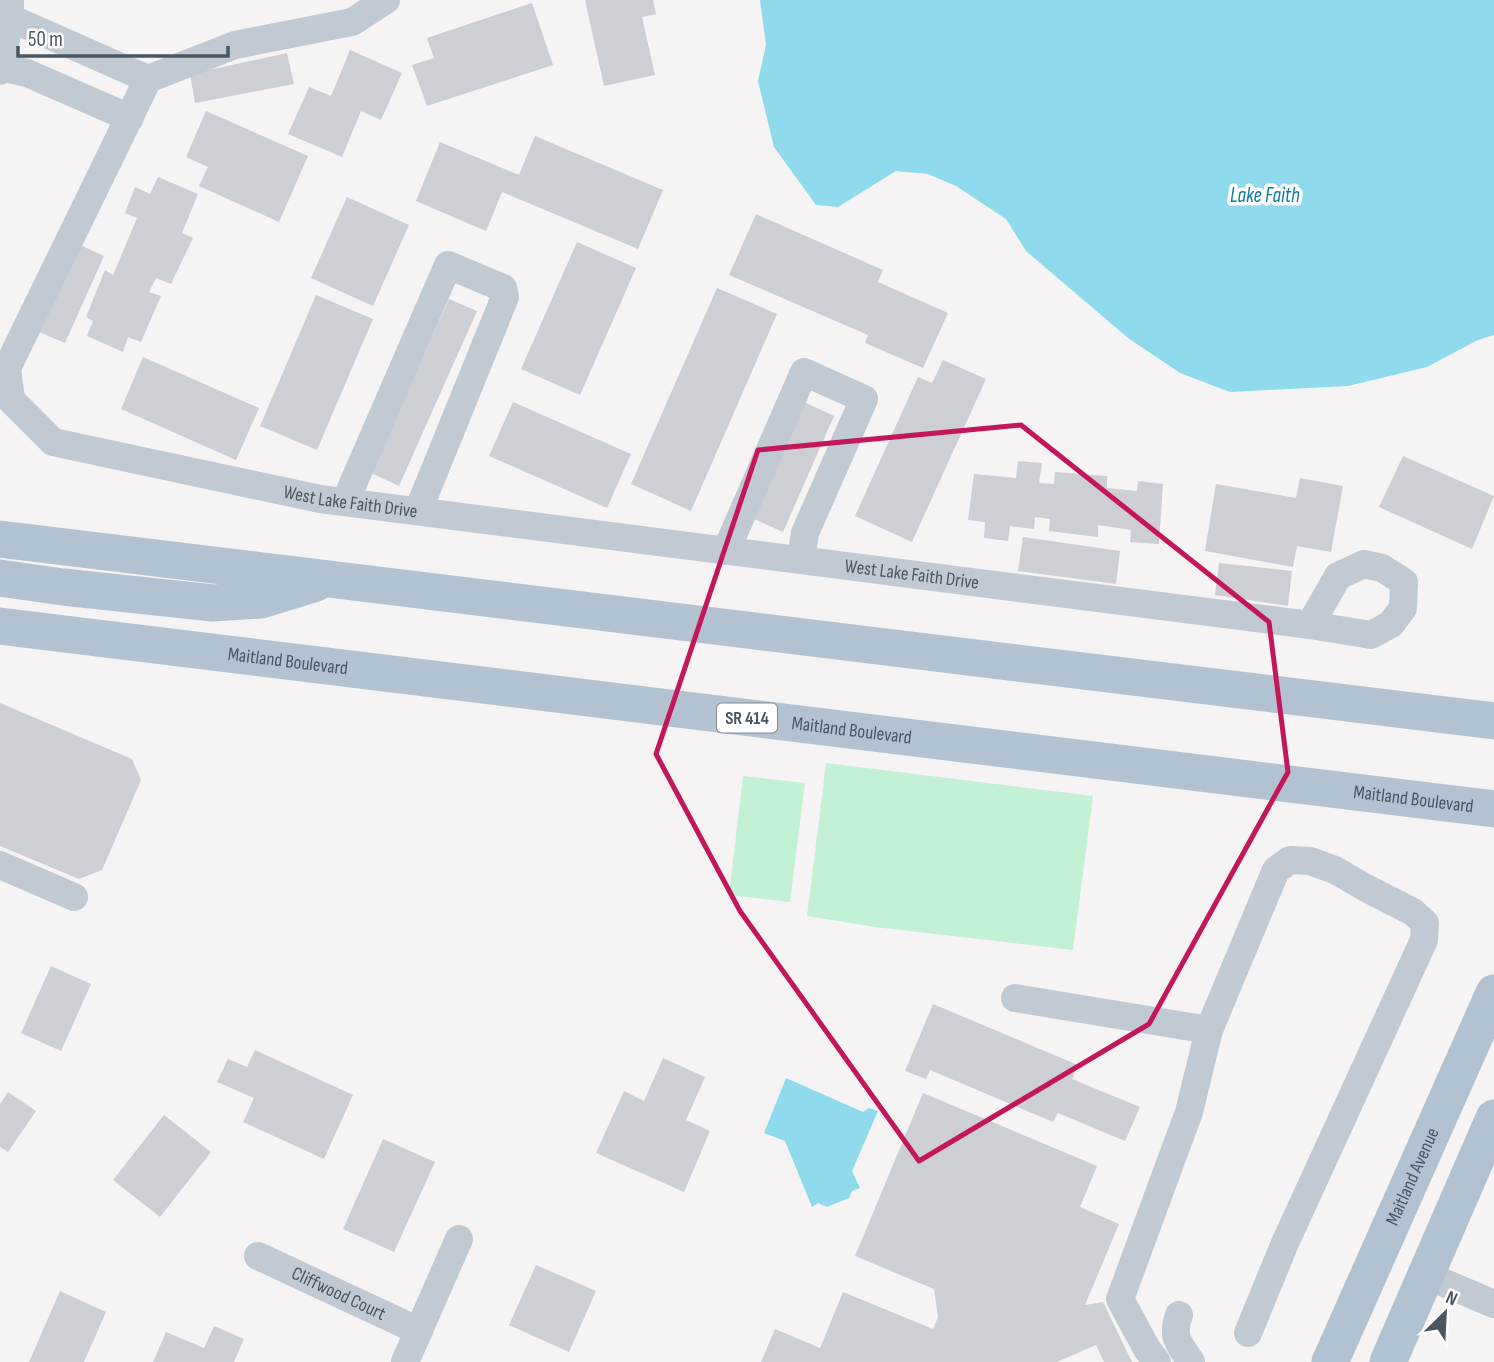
<svg xmlns="http://www.w3.org/2000/svg" width="1494" height="1362" font-family="'Sofia Sans Condensed',sans-serif">
<rect width="100%" height="100%" fill="#f5f3f3"/>
<path fill="#c3f1d5" d="M826,763L1093,796L1073,950L875,927L807,916Z
M743,776L805,783L790,902L729,895Z"/>
<path fill="#90daee" d="M760,0H1494V335L1478,340L1427,367L1348,386L1230,392L1180,373L1128,338L1026,251L1006,219L956,186L928,174L896,171L838,207L816,205L774,147L758,81L766,45Z
M786,1078L863,1112L869,1108L878,1111L852,1171L860,1188L852,1191L849,1198L827,1207L818,1203L812,1207L785,1141L764,1133Z"/>
<path fill="#cdcfd5" d="M585,0H653L656,14L642,17L655,75L604,86Z
M532,3L553,65L427,106L412,65L434,58L427,38Z
M350,50L402,73L381,120L361,111L342,157L288,134L309,87L331,96Z
M287,53L294,84L195,103L190,74Z
M206,111L308,156L279,222L199,186L208,167L186,157Z
M535,136L663,190L638,249L502,192L486,231L416,201L440,142L519,175Z
M158,177L198,194L182,233L193,238L171,284L156,278L149,292L161,296L141,342L128,337L123,352L87,336L93,321L86,317L105,270L113,275L137,218L125,213L135,187L150,194Z
M347,197L409,225L373,306L311,278Z
M756,214L883,270L878,282L948,313L923,368L865,343L868,335L729,275Z
M577,242L636,268L580,395L521,369Z
M78,244L104,256L65,343L39,332Z
M717,288L777,314L691,511L631,484Z
M316,295L373,319L317,450L260,426Z
M449,299L477,311L399,486L371,473Z
M143,357L259,408L236,460L121,409Z
M943,360L986,379L912,542L855,516L918,377L932,383Z
M513,402L631,454L607,508L489,456Z
M804,402L834,416L783,532L752,518Z
M1403,456L1494,496L1472,549L1379,507Z
M1018,461L1042,463L1039,483L1054,484L1055,472L1107,476V488L1137,491L1138,481L1163,484L1159,544L1130,542L1131,530L1098,525V537L1049,531L1050,519L1035,517L1034,529L1010,526L1008,541L984,538L985,522L968,520L974,474L1016,478Z
M1300,478L1343,486L1331,552L1297,546L1293,567L1205,551L1216,484L1296,498Z
M1023,537L1120,551L1116,584L1018,571Z
M1219,563L1292,571L1288,606L1215,595Z
M0,703L132,759L141,780L102,870L79,879L0,846Z
M51,966L91,984L61,1051L21,1033Z
M933,1004L1078,1065L1072,1079L1140,1107L1125,1141L1058,1113L1053,1122L930,1070L926,1079L905,1071Z
M255,1050L353,1095L324,1159L243,1122L254,1098L217,1082L228,1059L247,1067Z
M663,1058L705,1077L686,1120L710,1131L684,1192L596,1153L624,1091L644,1101Z
M8,1092L36,1111L8,1152L0,1147V1104Z
M923,1093L1097,1166L1080,1207L1119,1224L1085,1305L1103,1302L1132,1362H1104L1096,1345L1057,1362H761L775,1329L820,1348L843,1292L933,1329L938,1317L934,1289L855,1256Z
M164,1115L211,1152L160,1217L113,1180Z
M383,1139L435,1162L394,1252L343,1229Z
M536,1265L596,1291L569,1352L509,1325Z
M60,1291L106,1312L84,1362H29Z
M214,1326L244,1339L234,1362H153L166,1332L204,1348Z"/>
<g fill="none" stroke-linecap="round" stroke-linejoin="round">
<g stroke="#c1cad2" stroke-width="28">
<path id="s1" d="M386,0L352,22L235,45L148,79L7,368L11,400L53,442L320,499L1310,625L1371,635L1391,624L1403,608L1404,582L1382,568L1364,564L1338,576L1310,625"/>
<path d="M10,18L148,79"/>
<path d="M1,67L27,73L130,118"/>
<path d="M0,71L10,18V1"/>
<path d="M345,502L448,265L503,288L505,297L418,511"/>
<path d="M726,551L804,372L864,399L805,533L801,560"/>
<path d="M0,865L74,897"/>
<path d="M1015,998L1209,1030"/>
<path id="s2" d="M258,1256L419,1331"/>
<path d="M1426,1275L1494,1304"/>
<path d="M1179,1315C1171,1338 1179,1343 1191,1362"/>
<path d="M405,1362L459,1239"/>
<path d="M1157,1362L1147,1349L1120,1299L1189,1112L1209,1030L1276,870L1290,860L1310,861L1335,870L1366,888L1413,912L1425,923L1424,940L1285,1243L1248,1333"/>
</g>
<g stroke="#b3c2d1" stroke-width="37">
<path d="M0,539L1494,721"/>
<path d="M0,578L63,587L213,603L261,600L316,583"/>
<path id="s3" d="M0,626L1494,809"/>
<path id="s4" d="M1330,1362L1494,993"/>
<path d="M1388,1362L1494,1118"/>
</g>
</g>
<path fill="none" stroke="#c2185b" stroke-width="5" stroke-linejoin="round" d="M1021,425L1269,622L1288,772L1149,1024L919,1161L740,911L656,754L758,450Z"/>
<g text-anchor="middle" dominant-baseline="central" stroke-width="7" stroke-linejoin="round" paint-order="stroke">
<rect fill="#fff" stroke="#808990" stroke-width="2" x="717" y="703.5" width="60" height="29" rx="5"/>
<g font-size="18" font-weight="bold" fill="#4a5661">
<text x="747" y="718">SR 414</text>
</g>
<g font-size="19" fill="#4a5661" stroke="#fff">
<text stroke="none"><textPath href="#s1" startOffset="970">West Lake Faith Drive</textPath></text>
<text stroke="none"><textPath href="#s1" startOffset="1536">West Lake Faith Drive</textPath></text>
<text stroke="none"><textPath href="#s3" startOffset="290">Maitland Boulevard</textPath></text>
<text stroke="none"><textPath href="#s3" startOffset="858">Maitland Boulevard</textPath></text>
<text stroke="none"><textPath href="#s3" startOffset="1424">Maitland Boulevard</textPath></text>
<text stroke="none"><textPath href="#s4" startOffset="203">Maitland Avenue</textPath></text>
<text stroke="none"><textPath href="#s2" startOffset="89">Cliffwood Court</textPath></text>
</g>
<g font-size="21" font-style="italic" fill="#0c7c9b" stroke="#fff">
<text x="1265" y="195">Lake Faith</text>
</g>
</g>
<g transform="translate(1445 1313) rotate(24)" stroke="#ffffff" stroke-width="5" paint-order="stroke">
<path d="M0-5L12 26L0 18L-12 26Z" fill="#4a5661"/>
<text y="-10" font-size="19" font-weight="bold" text-anchor="middle" fill="#4a5661">N</text>
</g>
<path d="M18 46v10h210v-10" fill="none" stroke="#4a5661" stroke-width="3.5"/>
<text x="28" y="46" font-size="21" fill="#4a5661" stroke="#ffffff" stroke-width="5" paint-order="stroke">50 m</text>
</svg>
